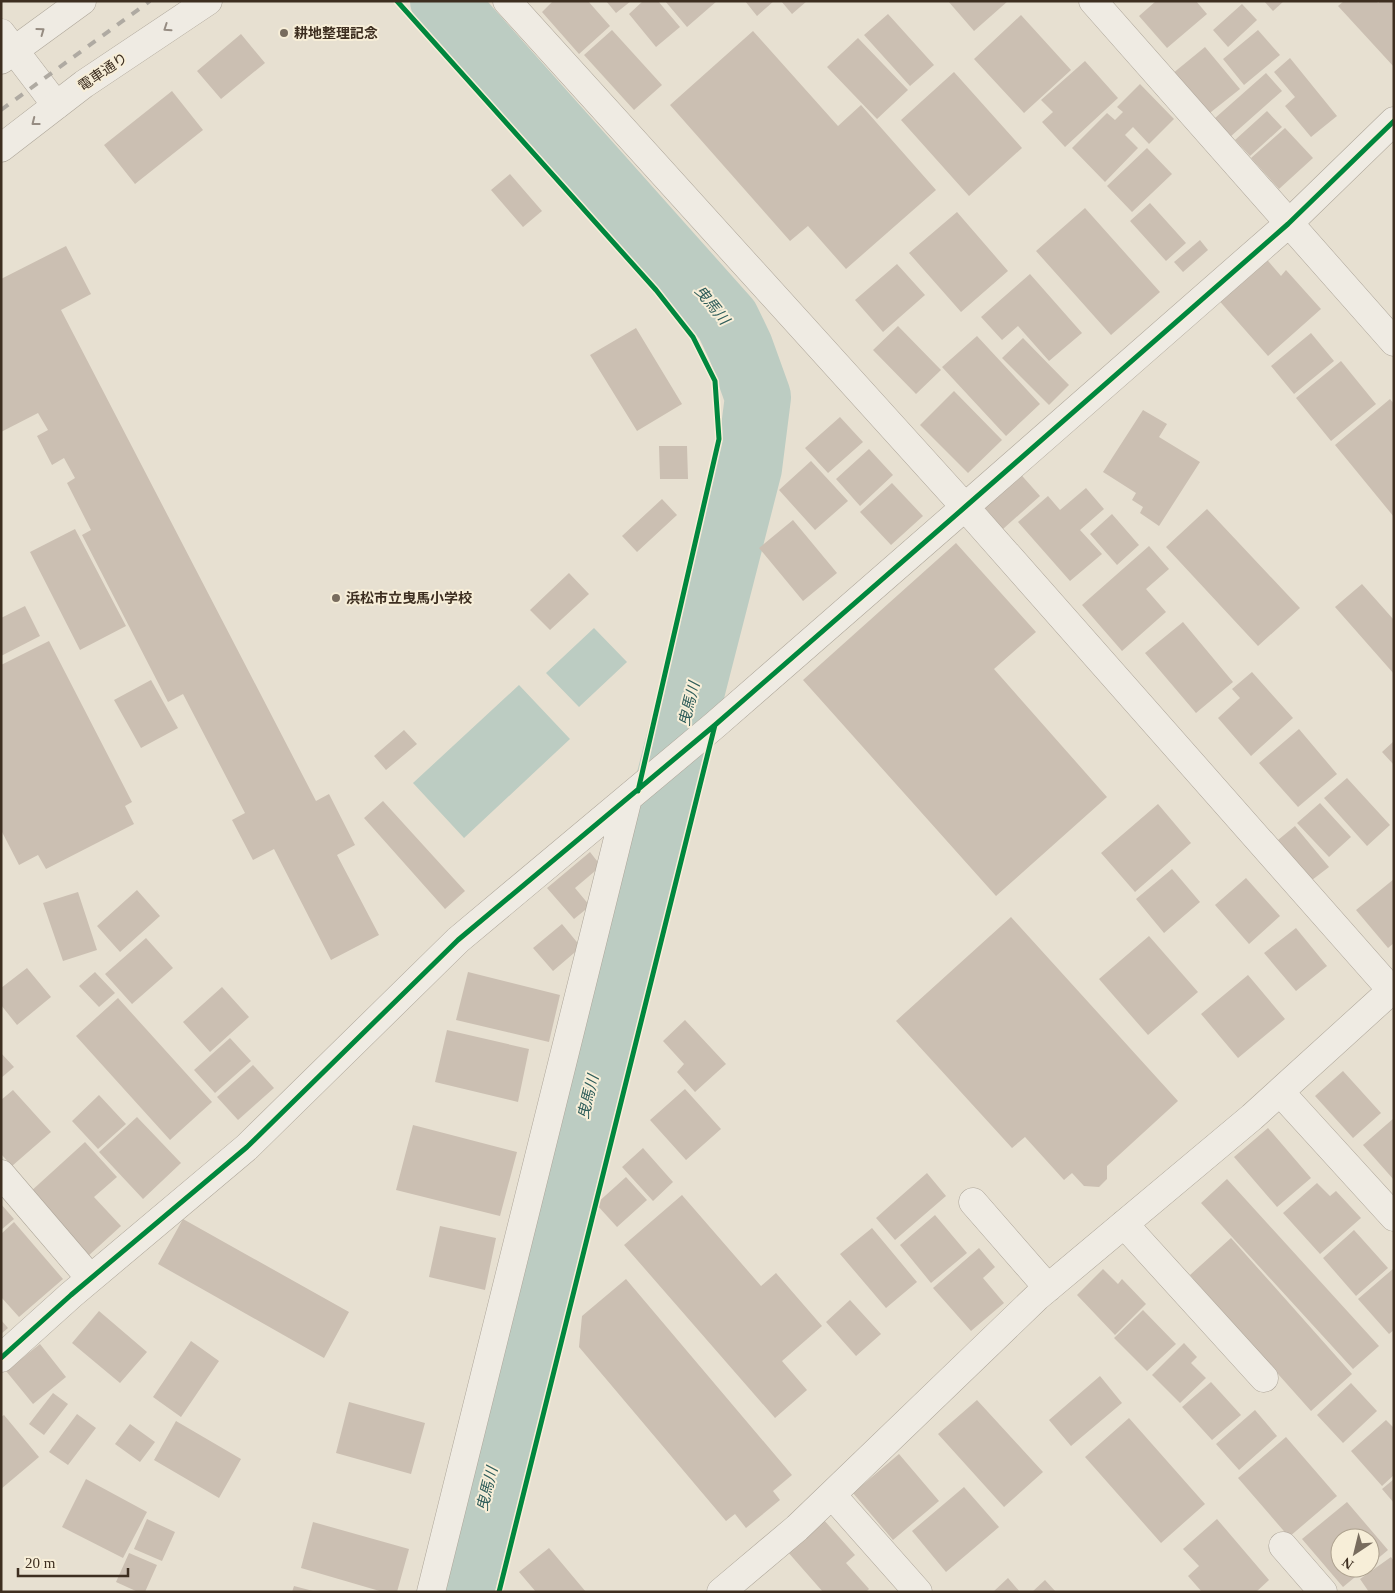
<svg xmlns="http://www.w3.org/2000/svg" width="1395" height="1593" font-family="'Times New Roman','Noto Sans JP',serif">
<rect width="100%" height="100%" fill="#e7e0d1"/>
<path fill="#bcccc2" d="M594,628L627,662L579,707L546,673Z
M519,685L570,739L464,838L413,783Z"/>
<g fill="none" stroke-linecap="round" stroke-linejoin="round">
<path stroke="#bcccc2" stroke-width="66" d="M443,1L727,320L740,347L758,397L749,468L461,1592"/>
</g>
<path fill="#cbbfb2" d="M553,1H588L610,26L579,54L542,12Z
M606,1H631L616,13Z
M643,1H658L680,27L656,47L629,14Z
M665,1H717L687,27Z
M745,1H774L757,16Z
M781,1H807L792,14Z
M948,1H1008L974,31Z
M1156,1H1196L1207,14L1167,48L1139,16Z
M1264,1H1284L1273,11Z
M1344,1H1377L1378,3L1380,1H1394V67L1338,6Z
M1242,4L1257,20L1228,47L1213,30Z
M888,14L934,65L910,86L864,35Z
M1021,15L1071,70L1024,113L974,59Z
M612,30L662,85L634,110L584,55Z
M1258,30L1280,55L1244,85L1223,59Z
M753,31L838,126L861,105L936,190L846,269L808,226L790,241L670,105Z
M241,34L265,63L221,99L197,71Z
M858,38L908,90L877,119L827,67Z
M1205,47L1240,89L1206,116L1172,74Z
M1290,58L1337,116L1311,137L1285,106L1295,97L1274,72Z
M1085,61L1118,98L1065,147L1042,122L1053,112L1041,100Z
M954,72L1022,148L969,196L901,120Z
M1266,73L1282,91L1230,137L1214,119Z
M1140,84L1174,119L1149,144L1133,127L1125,135L1138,148L1105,182L1072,148L1107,113L1115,120L1123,112L1117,107Z
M172,91L203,130L135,184L104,145Z
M1267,111L1282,127L1250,156L1235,140Z
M1285,128L1313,158L1279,189L1251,158Z
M1147,148L1172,174L1132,212L1107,186Z
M510,174L542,211L523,227L491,190Z
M1150,203L1186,243L1166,261L1130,221Z
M1085,208L1160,292L1111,335L1036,251Z
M957,212L1008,271L961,312L909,253Z
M1200,240L1208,250L1183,272L1174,262Z
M66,246L91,294L61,310L316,801L329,794L355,845L337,855L379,935L331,960L274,849L253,860L232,820L245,813L183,694L168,702L82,535L91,530L67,483L75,478L64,458L52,465L37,436L48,430L38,413L1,432V279Z
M1263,255L1281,276L1286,270L1321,309L1268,356L1216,297Z
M897,264L925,295L883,332L855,300Z
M1030,274L1082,333L1049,361L1018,326L1002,340L981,317Z
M898,326L941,370L916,394L873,350Z
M636,328L682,404L637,431L590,355Z
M1311,333L1334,361L1294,394L1271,366Z
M977,336L1040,404L1006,436L942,367Z
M1023,338L1069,385L1049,405L1002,358Z
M1341,361L1376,404L1331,441L1296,398Z
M954,391L1002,440L968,473L920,425Z
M1390,399L1394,404V517L1335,445Z
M1143,410L1167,424L1159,437L1200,462L1159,526L1140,513L1143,507L1132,500L1136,493L1103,472Z
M840,417L863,442L828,473L805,448Z
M659,446H687L688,479H660Z
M869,449L893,475L860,506L836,479Z
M811,461L848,501L815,530L779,490Z
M1016,469L1040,496L1003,529L980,502Z
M892,483L923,516L891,545L860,512Z
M1086,488L1104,509L1080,530L1102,554L1070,581L1018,522L1048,496L1060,510Z
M662,499L677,515L637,552L622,536Z
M1207,509L1300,608L1258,646L1166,547Z
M1112,514L1139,545L1117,565L1090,534Z
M793,520L837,573L803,601L759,548Z
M75,529L126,626L80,650L30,552Z
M956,543L1036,632L994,669L1107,797L996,896L803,680Z
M1149,546L1169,569L1146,589L1166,612L1122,651L1082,605Z
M569,573L589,594L550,630L530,610Z
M1362,584L1394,620V674L1335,607Z
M25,606L40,636L1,656V618Z
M1183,622L1233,682L1196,713L1145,653Z
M49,641L132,802L125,806L134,824L46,869L38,855L19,865L1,830V665Z
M1252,672L1293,718L1251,756L1218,718L1240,698L1232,689Z
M151,680L178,728L141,748L114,700Z
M1299,729L1337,774L1298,807L1259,763Z
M404,730L417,744L386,770L374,756Z
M1394,741V765L1382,752Z
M1347,778L1390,825L1367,846L1324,798Z
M383,801L465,891L445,909L364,818Z
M1320,803L1351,837L1329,857L1297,823Z
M1158,804L1191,843L1135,892L1101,853Z
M1295,826L1329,867L1312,880L1278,840Z
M590,852L601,866L575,888L590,906L574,919L547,888Z
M1172,869L1200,902L1164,933L1136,899Z
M1246,878L1280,916L1249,944L1215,905Z
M1394,879V943L1388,948L1356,910Z
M137,890L160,916L120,952L97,926Z
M78,892L97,950L63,961L43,903Z
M1011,917L1178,1101L1107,1166V1179L1099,1187L1084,1186L1072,1173L1064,1180L1025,1137L1012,1148L896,1021Z
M562,924L581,947L553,971L533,948Z
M1296,928L1327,966L1296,991L1264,953Z
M1149,936L1198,992L1148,1035L1099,979Z
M146,938L173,968L132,1004L105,974Z
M27,968L51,997L17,1025L1,1005V988Z
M95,972L115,993L99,1007L79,986Z
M468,972L560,995L549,1042L456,1020Z
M1248,975L1285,1019L1238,1058L1201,1014Z
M222,987L249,1017L210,1052L183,1022Z
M118,998L212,1102L170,1140L76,1036Z
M685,1020L726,1064L695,1092L677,1072L684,1064L663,1041Z
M447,1030L529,1049L518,1102L435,1082Z
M230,1038L251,1061L215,1093L194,1070Z
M1,1053L14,1067L1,1078Z
M253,1065L274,1088L238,1120L217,1097Z
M1343,1071L1381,1113L1353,1138L1315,1096Z
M685,1089L721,1129L686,1160L650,1120Z
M13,1090L51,1132L12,1166L1,1154V1100Z
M99,1095L126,1124L98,1149L72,1121Z
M137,1117L181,1163L143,1199L99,1152Z
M1394,1118V1180L1363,1145Z
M413,1125L517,1152L500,1216L396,1190Z
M1268,1128L1311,1178L1277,1207L1234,1157Z
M85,1142L117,1177L94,1197L121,1226L87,1257L29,1193Z
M643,1148L673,1182L653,1201L622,1167Z
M927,1173L946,1196L895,1240L876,1218Z
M626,1177L647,1200L617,1227L596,1204Z
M1227,1179L1379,1346L1353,1369L1201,1203Z
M1317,1183L1330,1196L1336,1191L1361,1218L1320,1254L1283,1213Z
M682,1195L761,1286L776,1273L822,1326L782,1361L807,1390L775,1418L624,1245Z
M1,1204L14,1219L1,1230Z
M935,1215L967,1253L931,1283L900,1245Z
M183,1219L349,1312L324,1358L158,1264Z
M14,1222L63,1279L19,1317L1,1297V1234Z
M440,1226L496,1238L485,1290L429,1277Z
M872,1228L917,1282L886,1308L840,1254Z
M1354,1230L1388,1268L1356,1296L1323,1258Z
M1231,1238L1352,1374L1311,1411L1190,1275Z
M979,1248L995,1267L983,1278L1004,1303L971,1331L933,1288Z
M1394,1268V1330L1389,1334L1358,1299Z
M1103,1269L1118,1284L1122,1279L1146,1304L1115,1335L1077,1295Z
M626,1279L792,1475L773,1491L780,1500L746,1528L735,1514L726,1521L579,1347L582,1316Z
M850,1300L881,1334L856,1356L826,1322Z
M1143,1310L1176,1344L1147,1371L1114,1338Z
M99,1311L147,1352L120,1383L72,1343Z
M1,1320L8,1328L1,1334Z
M191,1341L219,1361L181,1417L153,1397Z
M1184,1343L1197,1357L1191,1363L1206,1378L1180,1403L1152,1375Z
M40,1344L66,1377L33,1404L6,1371Z
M1100,1376L1122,1403L1071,1446L1049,1420Z
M1211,1382L1241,1415L1212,1440L1182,1407Z
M1351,1383L1377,1411L1343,1443L1317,1415Z
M53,1393L68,1404L44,1435L29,1424Z
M977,1400L1043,1472L1004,1507L938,1434Z
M349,1402L425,1423L411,1474L336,1453Z
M1255,1410L1277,1436L1239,1470L1216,1444Z
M77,1414L96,1428L68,1465L49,1452Z
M4,1415L39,1457L1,1489V1417Z
M1129,1418L1205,1504L1161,1543L1085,1457Z
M1386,1420L1394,1428V1475L1382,1486L1351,1451Z
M176,1421L241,1459L219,1498L154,1460Z
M130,1424L155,1442L140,1462L115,1444Z
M1286,1437L1337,1496L1289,1537L1238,1478Z
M899,1454L939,1501L893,1540L853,1493Z
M86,1479L147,1512L123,1558L62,1527Z
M1394,1479V1503L1382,1489Z
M964,1487L999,1527L946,1572L912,1531Z
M1347,1502L1388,1550L1370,1565V1538H1340V1568H1366L1343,1587L1302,1539Z
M147,1519L175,1532L162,1561L134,1549Z
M823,1519L855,1555L846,1563L869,1589L866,1592H823L787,1551Z
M1217,1519L1269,1580L1256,1592H1202L1188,1576L1199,1566L1183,1549Z
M313,1522L409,1549L397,1592H383L301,1568Z
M549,1548L586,1592H536L519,1572Z
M129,1553L157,1565L145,1592H138L116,1582Z
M1391,1557L1394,1561V1592H1369L1360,1579Z
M1008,1578L1020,1592H993Z
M1045,1580L1056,1592H1032Z
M294,1586L313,1591V1592H292Z"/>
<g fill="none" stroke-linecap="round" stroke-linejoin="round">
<defs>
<path id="minor" d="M507,1L965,507L1394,993
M1093,1L1394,342
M1,33L56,105
M1280,1092L1394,1217
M1,1174L90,1278
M973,1202L1048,1288
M1124,1224L1264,1378
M1,1358L71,1295L247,1147L458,940L715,725L965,507L1288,224L1394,121
M832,1495L918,1592
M1283,1546L1323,1592
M431,1592L628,798
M721,1592L797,1528L1037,1297L1252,1117L1394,988"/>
<path id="tertiary" d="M1,60L82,1
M1,148L84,84L208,1"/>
</defs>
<use href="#minor" stroke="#ada599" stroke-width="29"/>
<use href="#tertiary" stroke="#ada599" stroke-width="29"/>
<use href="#minor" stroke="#efebe3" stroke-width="28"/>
<use href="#tertiary" stroke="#efebe3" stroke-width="28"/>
<path stroke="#afaaa2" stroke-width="4" stroke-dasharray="9 9" stroke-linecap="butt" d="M1,110L150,1"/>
<defs>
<path id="cycleway" d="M397,1L656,290L693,337L715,381L719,439L638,791
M1,1358L71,1295L247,1147L458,940L715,725L965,507L1288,224L1394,121
M499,1592L715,725"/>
</defs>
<use href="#cycleway" stroke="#f7eed8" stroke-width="8"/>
<use href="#cycleway" stroke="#00873e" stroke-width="5"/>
</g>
<defs><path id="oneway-chevron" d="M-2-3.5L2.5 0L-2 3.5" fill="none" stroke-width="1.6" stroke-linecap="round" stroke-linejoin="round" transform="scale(1.25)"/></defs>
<g stroke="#968c82">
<use href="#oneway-chevron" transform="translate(167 28) rotate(146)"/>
<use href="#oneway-chevron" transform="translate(41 31) rotate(-36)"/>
<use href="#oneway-chevron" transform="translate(35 122) rotate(142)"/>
</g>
<g fill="#786c5e" stroke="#f7eed8" stroke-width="2">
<circle cx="284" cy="33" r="5"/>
<circle cx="336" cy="598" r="5"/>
</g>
<g text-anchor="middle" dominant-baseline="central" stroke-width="4" stroke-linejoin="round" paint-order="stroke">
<g font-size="14" font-weight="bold" fill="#3d2e20" stroke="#f7eed8" text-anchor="start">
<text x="294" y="33">耕地整理記念</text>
<text x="346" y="598">浜松市立曳馬小学校</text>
</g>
<g font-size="14" fill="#3d2e20" stroke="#f7eed8">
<text transform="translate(103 72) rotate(-34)">電車通り</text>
</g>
<g font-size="15" font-style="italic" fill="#2f5d5a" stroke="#f7eed8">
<text transform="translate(712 305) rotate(51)">曳馬川</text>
<text transform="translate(689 704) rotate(-76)">曳馬川</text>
<text transform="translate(588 1097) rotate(-76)">曳馬川</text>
<text transform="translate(487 1489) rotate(-76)">曳馬川</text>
</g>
</g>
<rect width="1395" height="1593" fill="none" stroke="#3d2e20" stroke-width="5"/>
<g transform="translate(1355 1553) rotate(215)"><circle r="24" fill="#f7eed8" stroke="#ada18e"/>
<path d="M0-4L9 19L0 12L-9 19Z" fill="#786c5e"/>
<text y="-8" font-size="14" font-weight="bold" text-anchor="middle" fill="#3d2e20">N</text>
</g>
<path d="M18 1568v8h110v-8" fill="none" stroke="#3d2e20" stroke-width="2.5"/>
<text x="25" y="1568" font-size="15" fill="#3d2e20" stroke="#f7eed8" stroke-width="4" paint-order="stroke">20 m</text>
</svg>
